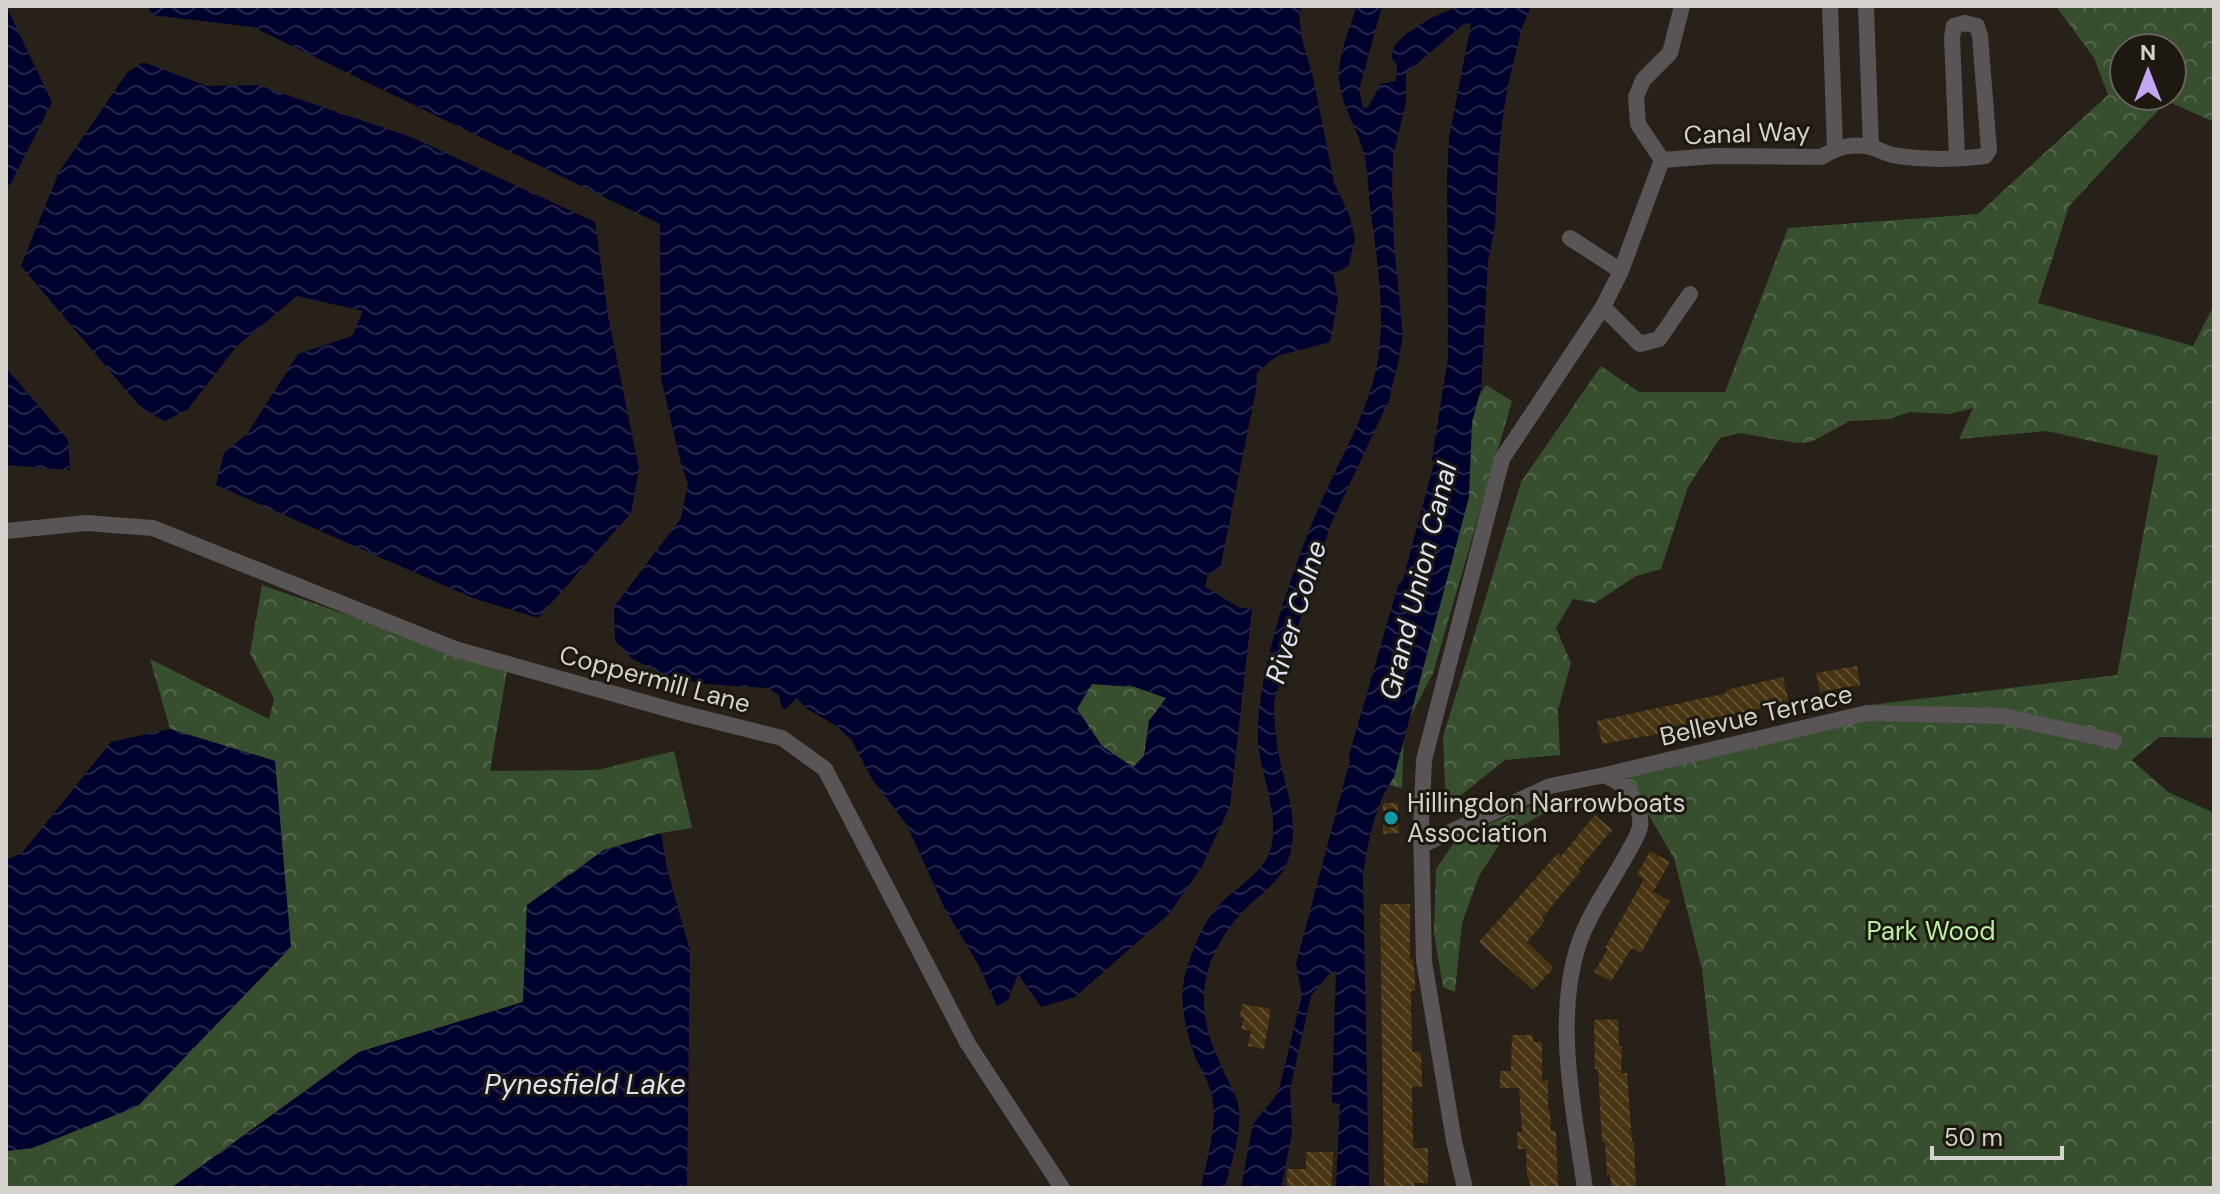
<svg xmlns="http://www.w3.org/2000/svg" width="2220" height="1194" font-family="'DM Sans',sans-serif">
<defs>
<pattern id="forest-crowns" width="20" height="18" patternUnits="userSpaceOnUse" patternTransform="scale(2)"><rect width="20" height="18" fill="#374f2e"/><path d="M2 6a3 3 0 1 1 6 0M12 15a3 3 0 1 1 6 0" fill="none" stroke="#53674b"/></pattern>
<pattern id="water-waves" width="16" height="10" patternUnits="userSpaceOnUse" patternTransform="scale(2)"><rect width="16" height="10" fill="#00012d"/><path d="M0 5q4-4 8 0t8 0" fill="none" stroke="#24254a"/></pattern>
<pattern id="building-back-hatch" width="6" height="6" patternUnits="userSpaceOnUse" patternTransform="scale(2)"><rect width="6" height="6" fill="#473411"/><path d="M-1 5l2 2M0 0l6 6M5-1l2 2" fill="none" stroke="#615032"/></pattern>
</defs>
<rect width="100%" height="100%" fill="#272119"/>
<path fill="url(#forest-crowns)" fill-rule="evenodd" d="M2056,6H2214V122L2167,101L2069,206L2038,303L2193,346L2214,305V738L2159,737L2132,760L2168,792L2210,811L2214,815V1188H1726L1702,969L1674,858L1621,768L1870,705L2117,675L2158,456L2047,431L1959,439L1973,408L1950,414L1909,412L1890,419L1850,421L1811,442L1797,443L1740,433L1720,438L1688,487L1661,569L1636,576L1595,603L1573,599L1556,628L1571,663L1558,710L1560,755L1505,760L1446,807L1443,737L1521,482L1601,366L1639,392H1725L1788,228L1978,214L2108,95L2094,58ZM2124,48H2172V96H2124Z
M1486,385L1512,401L1433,673L1404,729L1402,788L1389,785L1382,712L1459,429Z
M262,585L507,671L490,771L597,770L674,751L692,828L661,833L604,850L527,905L524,1002L359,1052L171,1188H6V1151L33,1148L275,761L170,729L150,659L269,719L274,699L250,653Z
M1092,684L1135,687L1167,698L1149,721L1144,756L1133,768L1102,746L1076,709Z
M1587,795L1602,800L1609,809L1580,806L1544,813L1505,836L1479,876L1462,923L1455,992L1443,987L1434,933L1436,869L1457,838L1530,806Z"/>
<path fill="url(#water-waves)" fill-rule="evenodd" d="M6,6L52,102L6,193Z
M148,6H1302L1299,15L1302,39L1313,77L1334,183L1349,214L1355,239L1348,267L1333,273L1338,299L1330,342L1277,356L1257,372L1256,390L1220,569L1208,574L1205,587L1238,607L1252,609L1230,806L1201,868L1168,915L1075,997L1041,1007L1018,974L1008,1000L997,1006L978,964L944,907L907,825L872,779L851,739L835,725L806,708L797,698L783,711L779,695L768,688L705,684L668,677L631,658L615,641L614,607L681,518L688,484L681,464L661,378L660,224L253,27L152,15ZM1092,684L1135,687L1166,698L1149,721L1144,756L1133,767L1102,746L1077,709Z
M1357,6H1382L1359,90L1363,108L1368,107L1381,84L1396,81L1397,65L1391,57L1395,45L1406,34L1431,18L1459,6H1531L1521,31L1508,85L1502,123L1498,163L1495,226L1488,261L1481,389L1472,422L1469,497L1394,777C1375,804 1368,842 1363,875L1369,1188H1336L1340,1104L1332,1102L1336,971L1328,975L1311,996L1290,1089L1292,1133L1281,1188H1241L1253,1124L1275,1097L1280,1086L1302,995L1296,964L1350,760L1349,755L1398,586L1403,580L1434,463L1432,459L1448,358L1447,178L1449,138L1471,24L1465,23L1406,73V103L1393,156L1392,191L1394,246L1403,335L1398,363L1389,400L1331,524L1274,701C1274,721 1276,741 1280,761C1288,795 1299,823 1289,857C1282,882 1259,894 1242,912C1222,934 1205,964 1204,994C1202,1021 1212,1045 1223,1070C1228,1081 1235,1092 1238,1104C1243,1131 1231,1162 1225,1188H1201C1207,1157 1218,1127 1212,1096C1209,1083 1203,1072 1197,1061C1187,1036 1178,1002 1185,975C1192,951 1203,921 1221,903C1239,885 1263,874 1271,848C1279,816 1263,780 1259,749C1255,726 1262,690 1266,668C1278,614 1297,558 1319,507C1342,453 1375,403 1380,344C1384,298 1376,251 1370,206C1368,188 1368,168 1363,150C1356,124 1338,100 1339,73C1340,50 1350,27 1357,6Z
M143,62L207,86L257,85L411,137L595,222L608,316L639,469L631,513L538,618L473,598L216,485L224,453L247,434L298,354L352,336L363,311L297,296L236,347L188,409L165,421L142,409L21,266L59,172L127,73Z
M6,368L68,440L70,470L6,465Z
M170,729L275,761L291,947L138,1106L33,1148L6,1151V860L22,853L111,742Z
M661,833L667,869L690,951L687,1188H171L359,1052L523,1002L527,905L604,850Z"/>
<path fill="url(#building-back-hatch)" d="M1857,666L1860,685L1820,692L1816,673Z
M1783,677L1789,703L1657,730L1658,734L1602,744L1597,721L1727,693L1726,690Z
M1383,803H1398L1399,833L1383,834Z
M1595,815L1612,830L1578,870L1580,872L1542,918L1545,921L1527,942L1554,968L1533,990L1479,942L1558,853L1561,856Z
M1650,851L1670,862L1653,892L1670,901L1641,953L1632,948L1611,981L1594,972L1608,949L1605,948L1644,879L1637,875Z
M1380,904H1410V959H1413L1415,976V991H1411L1412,1052H1421L1422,1087H1412L1413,1148H1428V1183H1414V1188H1384Z
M1242,1004L1271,1009L1264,1049L1248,1046L1251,1031L1241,1029L1244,1018L1240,1017Z
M1618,1019L1619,1046H1622L1621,1073H1627L1632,1142H1634L1636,1188H1612L1610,1175H1607L1605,1142H1602L1598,1069H1595L1594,1020Z
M1512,1035H1533V1042H1542V1081L1548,1080V1110H1550L1551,1131H1556L1558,1188H1530L1529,1178H1527L1526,1149H1518L1517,1132H1522L1519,1088H1500V1071H1511Z
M1306,1152H1333L1332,1188H1287V1169H1306Z"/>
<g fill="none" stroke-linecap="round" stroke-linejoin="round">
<path stroke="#595455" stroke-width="16" d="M1830,6L1835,149
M1866,6L1871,147
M1662,160L1714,156L1821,157C1838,147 1854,142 1874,148C1882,151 1889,155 1898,156C1926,160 1957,160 1985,156L1989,150L1980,36L1977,26L1965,23L1954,26L1952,37L1957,157
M1570,238L1621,271
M1603,307L1640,344L1659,339L1690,294
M6,531L86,523L153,528L455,649L682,713L782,738L825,769L968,1044L1062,1188
M1422,845L1550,786L1605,775L1867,713L2003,716L2114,741
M1465,1188L1454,1141L1424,961L1421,825L1424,760L1502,459L1603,307L1621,271L1662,160L1638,124L1636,97L1643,80L1670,53L1682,6
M1585,1188C1574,1112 1554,1021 1578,946C1589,913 1610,885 1627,854C1631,846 1638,836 1640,827C1642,815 1635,796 1626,788C1620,783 1612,779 1605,775"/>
</g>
<circle fill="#0f9aa8" stroke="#1d1810" stroke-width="3" cx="1391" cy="818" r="8"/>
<g text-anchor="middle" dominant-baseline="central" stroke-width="6" stroke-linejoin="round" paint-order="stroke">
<g font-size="26" fill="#d5d1cc" stroke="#1d1810">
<text transform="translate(1747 133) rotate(-2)">Canal Way</text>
<text transform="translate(655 679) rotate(15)">Coppermill Lane</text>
<text transform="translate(1756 715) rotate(-13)">Bellevue Terrace</text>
</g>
<g font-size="26" fill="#d5d1cc" stroke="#1d1810" text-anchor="start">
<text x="1407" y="803">Hillingdon Narrowboats<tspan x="1407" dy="30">Association</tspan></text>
</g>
<g font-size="26" fill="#b6f2a0" stroke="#1d1810">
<text x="1931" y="931">Park Wood</text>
</g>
<g font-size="28" font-style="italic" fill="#dae4f4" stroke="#1d1810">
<text transform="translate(1418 581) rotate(-76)">Grand Union Canal</text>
<text transform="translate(1296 612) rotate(-73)">River Colne</text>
<text x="585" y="1084">Pynesfield Lake</text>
</g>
</g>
<rect width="2220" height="1194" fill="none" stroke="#d5d1cc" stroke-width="16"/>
<g transform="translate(2148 72)"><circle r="38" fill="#1d1810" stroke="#67625b" stroke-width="2"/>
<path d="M0-6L14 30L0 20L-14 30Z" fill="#c3a7f2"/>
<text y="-12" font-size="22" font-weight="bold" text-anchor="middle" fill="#d5d1cc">N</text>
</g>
<path d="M1932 1146v12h130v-12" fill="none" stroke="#d5d1cc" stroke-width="4"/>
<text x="1944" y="1146" font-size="24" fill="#d5d1cc" stroke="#1d1810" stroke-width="6" paint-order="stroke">50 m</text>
</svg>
